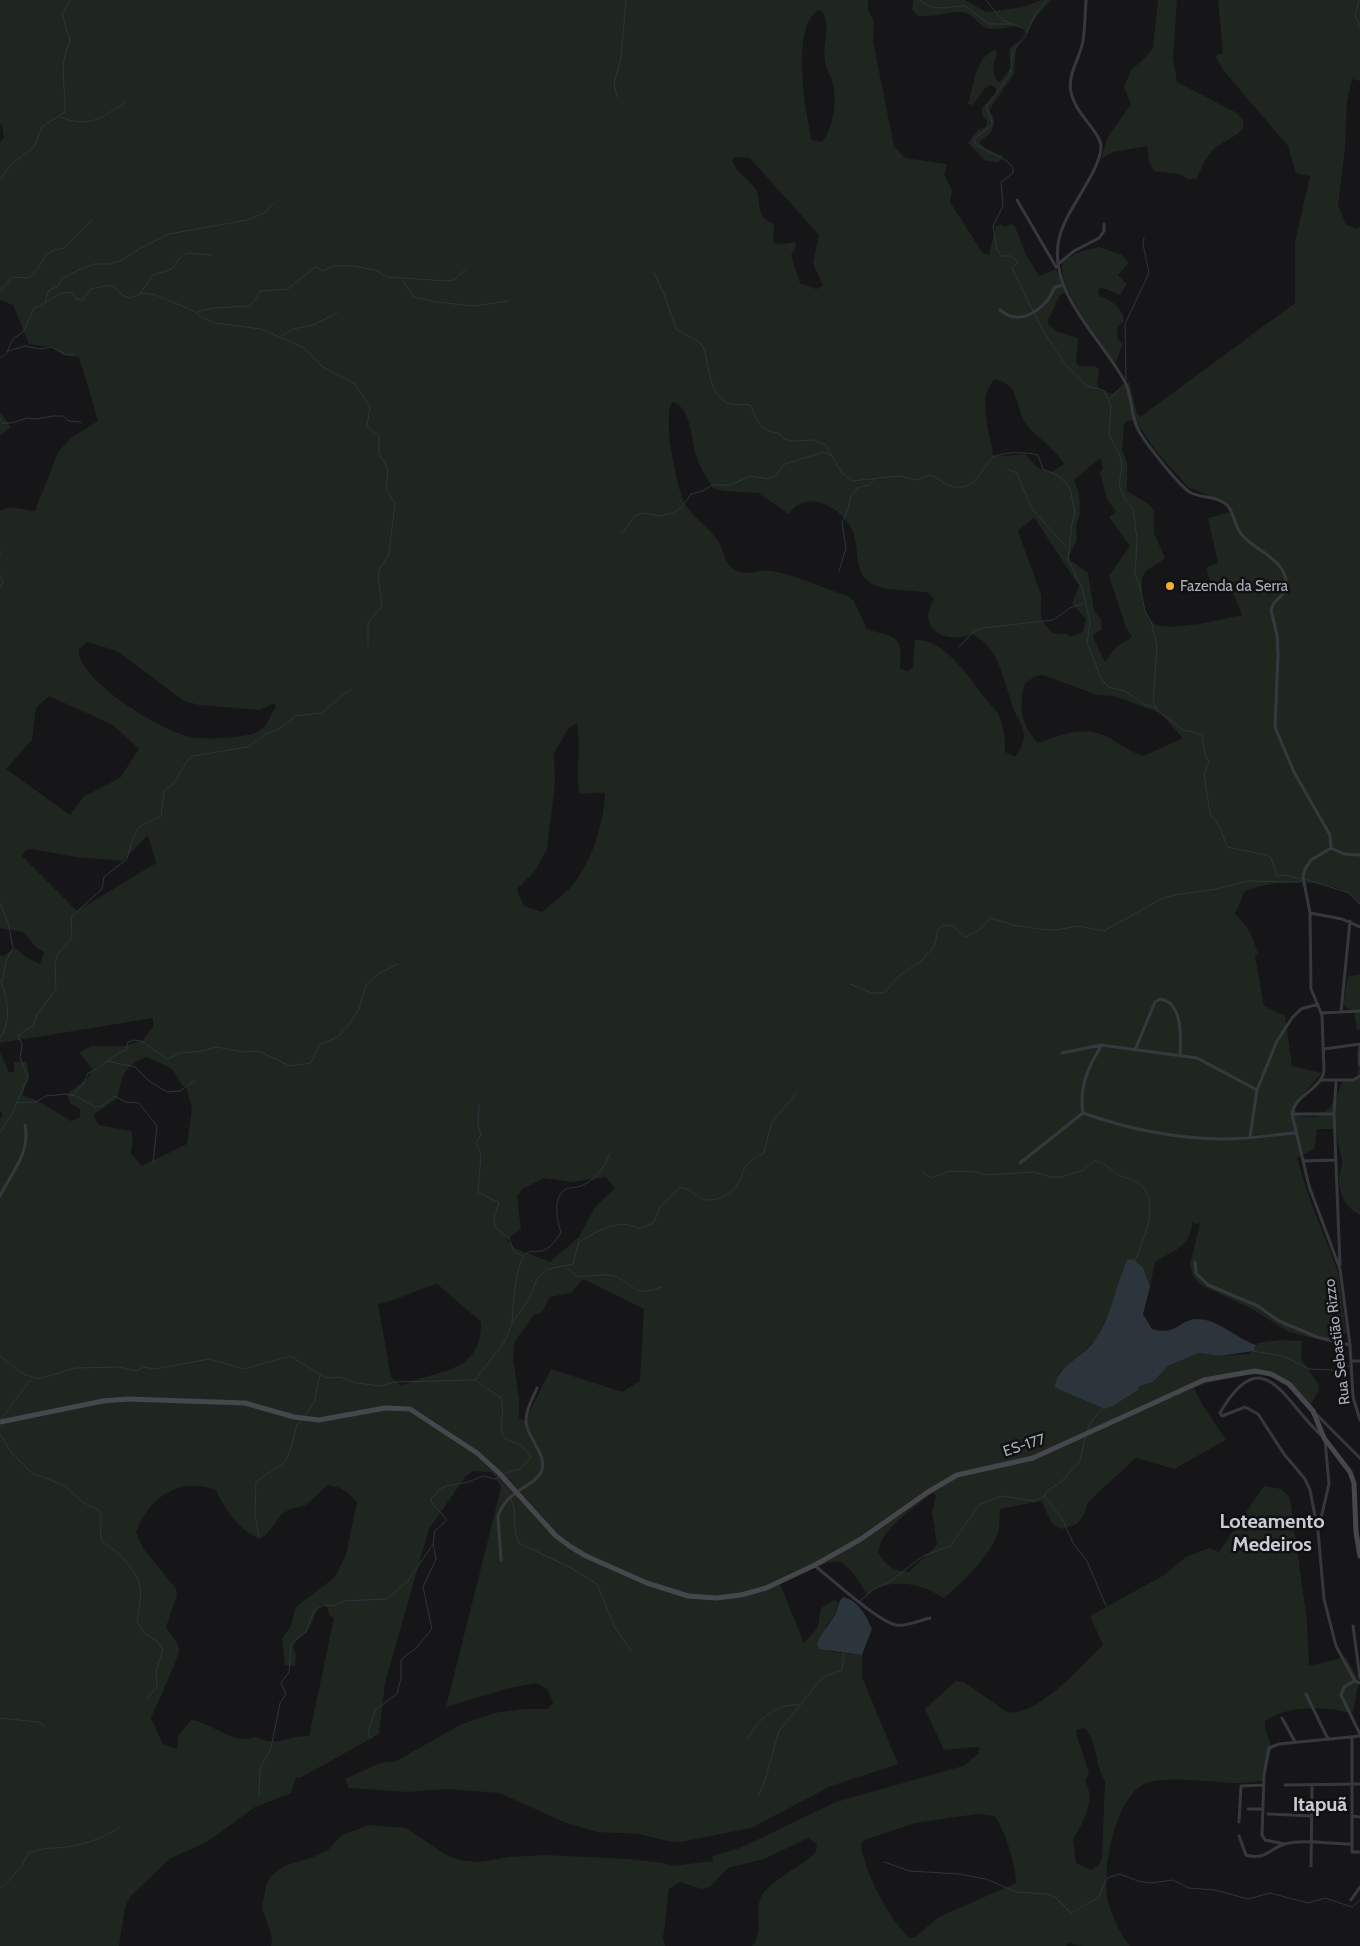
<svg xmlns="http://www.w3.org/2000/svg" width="1360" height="1946" font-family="Cabin,sans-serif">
<rect width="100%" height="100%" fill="#161618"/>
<path fill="#1e261f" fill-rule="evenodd" d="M0,0H868V10L874,21L873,41L894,146L905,158L947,164L944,174L952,191L950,202L982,252L989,255L996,226L1001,225L1005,227L1012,224L1015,226L1025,253L1039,276L1056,269L1066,292L1060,295L1048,320L1049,325L1056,331L1078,338L1076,363L1080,366H1095L1099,370L1097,383L1099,389L1112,394L1129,382L1137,413L1140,417L1295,303V242L1310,176L1296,173L1288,146L1224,71L1215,56L1223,53L1218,0H1360V81L1352,79L1347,101L1345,149L1338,205L1346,225L1358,229L1360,226V906C1358,903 1355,899 1353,896C1332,878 1268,880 1245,891L1235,914C1248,926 1253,937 1258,954L1255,956L1264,1006L1285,1016L1292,1066L1322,1073L1302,1095L1295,1109L1298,1116C1303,1116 1310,1118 1315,1117C1330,1114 1338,1095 1342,1082L1358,1079L1357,1051L1360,1048V1215C1345,1208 1338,1192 1339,1176C1340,1170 1343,1166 1342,1160C1340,1150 1337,1141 1336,1129H1317L1315,1148L1297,1158L1308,1194L1338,1272L1346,1333L1341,1336L1340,1345L1289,1332L1252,1309L1199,1284L1193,1276L1190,1265L1200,1223L1195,1224L1193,1221C1189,1249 1175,1249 1155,1262L1150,1287L1143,1267L1123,1268L1112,1307L1095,1341L1058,1374L1060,1390L1105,1409L1113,1406L1139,1389L1140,1386L1153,1382L1168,1366L1199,1353L1219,1356L1249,1354L1256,1347L1257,1343L1280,1340L1302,1341L1301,1359L1319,1385L1318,1392L1310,1406C1301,1398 1289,1382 1278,1378C1254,1369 1217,1379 1194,1388L1202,1404L1226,1440L1174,1469L1136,1458L1088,1502L1084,1515L1077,1524L1062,1529L1053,1525L1041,1501L1000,1509C999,1515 1000,1522 999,1528C996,1551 961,1584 944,1598C921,1583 892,1577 867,1594C860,1584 853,1570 842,1563C831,1556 792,1578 780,1584L804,1643L818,1627L821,1608L834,1600L838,1602L835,1615L826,1626L831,1652L862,1655V1677L898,1764L831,1786L751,1828L681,1842L668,1841L639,1834L597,1832L564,1822L500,1793L445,1789L407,1792L349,1788L345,1779L380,1763L396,1761L460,1725L494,1713L523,1709H548L553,1703L548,1690L537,1683L509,1688L446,1707L502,1484L491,1472L474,1471L466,1476L429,1529L385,1683L379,1734L300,1778L296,1777L291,1793L255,1807L207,1842L169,1859L130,1897L125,1907L119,1946H0V1119L3,1114L0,1112V1052L9,1072H14V1062H27L29,1077L22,1095L38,1101L71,1121L80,1117V1109L70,1103L67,1094L89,1077L92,1069L79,1052L92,1046H125L142,1041L153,1027V1018L0,1043V955L3,956L15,948L29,959L40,964L44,952L36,947L23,932L0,928V511L10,507L35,511L58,452L71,438L98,421L79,357L63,355L52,347L29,344L13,305L0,300V142L4,138L2,124L0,125ZM818,10L823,12C831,29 822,45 825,62C826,69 831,76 833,83C837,104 834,125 822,142L812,140C805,113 791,27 818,10ZM734,157L750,158L819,235L813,263L823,286L816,289L800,283L791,255L796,248L795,242L783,244L773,243L774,224C752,215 764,202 755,188C748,178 737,173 732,161ZM995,379C1022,386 1013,405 1026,424C1038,439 1054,447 1064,464L1052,472L1038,468L1025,454L1008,456L993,455C990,433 976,396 995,379ZM673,402C691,408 691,437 695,452C698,464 706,477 713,488L723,491L758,493L789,514C805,489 840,506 851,528C860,543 853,565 866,579C878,593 912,589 929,593L934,599C915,629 946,645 971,634C1001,646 1004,685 1014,710C1017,718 1024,727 1024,736C1024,743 1019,751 1015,757L1005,752C1005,740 1005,730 1000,718C997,710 989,704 984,697C970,678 942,637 915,640L913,667L908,671L900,668C903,633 896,639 867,629L854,601L848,596C824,589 796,575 772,571C760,569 746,577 735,570C724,564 724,550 718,541C711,529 691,515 685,504C677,490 661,412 673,402ZM1135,420L1156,451L1188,487L1220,500L1231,512L1208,518L1218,563L1207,567C1207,585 1219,589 1234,595L1242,615C1225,619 1170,632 1155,624C1148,621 1144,608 1143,601C1142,593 1140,581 1144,574C1148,568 1159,564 1165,558L1154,533V511L1150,505L1127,491V464L1122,449L1124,425L1127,421ZM1100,458L1103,468L1100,473L1107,499L1116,512L1109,517L1130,546L1109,576L1126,627L1132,637L1116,647L1105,662L1093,637L1094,634L1102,630L1101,619L1094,611L1088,573L1070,560L1069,556L1077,540L1076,525L1080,514L1079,493L1074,480ZM1034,517L1079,586L1072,604L1086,619L1083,632L1070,637L1065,633L1057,634L1051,632L1041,619V595L1018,531ZM87,642L114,650L124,656L184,701L199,705L260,710L274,703L276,707C268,717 269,728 255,733C241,738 206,740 191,737C163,732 76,680 79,649ZM1043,675L1097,695L1114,696L1160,713L1183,738L1143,756C1126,751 1113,737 1097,733C1078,728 1056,736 1038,743C1021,724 1018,708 1025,683L1036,676ZM49,696L113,725L139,749L120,778L83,797L70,815L6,769L32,740L36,708ZM577,723C581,746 576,769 579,793C588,795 595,791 605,793C604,823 591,866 569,889C561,897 551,904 542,912L524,906L517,889L535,871L547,849L555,783L554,753L568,729ZM148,835L156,863L77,911L22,856L26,850L32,849L76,857L123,861ZM147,1057L172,1069L182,1085L186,1087L192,1108L187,1144L142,1166L131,1154L133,1139L131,1131L99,1125L93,1115L118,1098C121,1077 125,1064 147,1057ZM606,1177L615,1188L595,1207L579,1237L550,1262L514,1248L507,1240L521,1229L517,1197L522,1189L544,1178L572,1182ZM583,1279L644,1309L640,1381L622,1392L551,1369L525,1421L519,1418V1398L513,1358L515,1341L534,1315L542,1312L550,1297L571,1293ZM437,1284L481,1322C481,1368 450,1369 415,1380C409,1382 406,1385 400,1385L391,1377L378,1304C400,1300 416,1289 437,1284ZM328,1485C341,1487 348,1492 357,1502L346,1555L335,1577L296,1607L290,1628L282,1638L285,1665L295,1666L296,1656L293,1647C296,1639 301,1638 307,1631C313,1624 314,1613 321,1605L326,1606L330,1616L334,1618L309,1736C287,1735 279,1748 255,1737C233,1746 212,1722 191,1720L178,1736L177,1749L163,1744L151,1718C155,1709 180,1655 179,1650C179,1642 170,1634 166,1627L177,1595L176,1589L143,1548L136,1532C150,1497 176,1478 215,1489C226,1510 237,1529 260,1539L267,1534L281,1515L290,1509L306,1505ZM933,1493L936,1496L932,1512L937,1545L909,1572C893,1571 885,1565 878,1552C882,1527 914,1508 933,1493Z
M913,0H965L986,12L1023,7L1042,0H1051L1039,13L1018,44L1016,51L1014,74L991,107L990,112C1000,126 990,134 979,142L985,148L1003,156L998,163L984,160L968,143L978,130L986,127L987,121L982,115V108L996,93V88L991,85L986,87L973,105L968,104C974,86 975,57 995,50L997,52L993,68L996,80L1000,82L1011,68L1009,49L1021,39L1026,29C1015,23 1004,30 991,29C979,28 974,13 961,12C947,11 933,18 918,16L912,10Z
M1158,0H1177L1173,57L1177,82L1235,112C1260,131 1224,139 1214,149C1206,156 1201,170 1196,179H1188L1179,174L1154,171L1149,162L1147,146L1113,152L1101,159L1107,138L1131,104L1124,87L1131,70L1145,58L1153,48Z
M1099,247L1122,255L1129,263L1118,275L1127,284L1120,295L1103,288L1098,289L1099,296C1110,299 1124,309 1124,321L1118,326L1117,339L1123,344L1115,364C1103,346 1051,279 1064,260L1082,251Z
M0,412L11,427L0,436Z
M1360,974V1030H1357L1354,1013L1343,1005L1348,977Z
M1264,1486L1281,1489L1290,1498L1307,1621L1309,1666L1346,1657L1359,1681L1353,1711L1350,1713C1324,1706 1288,1705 1265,1721V1728L1272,1749L1269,1753L1264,1781C1254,1781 1243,1784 1233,1783C1216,1782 1162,1776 1146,1783C1115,1796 1101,1872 1108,1901C1112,1916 1120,1934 1130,1946H1083L1069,1943L1066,1946H752C765,1931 754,1912 761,1897C769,1881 801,1867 815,1853L817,1844L808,1838L764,1859L728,1868L710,1887L702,1889L680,1882L669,1889L663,1939L665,1946H271L272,1937L262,1908L266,1885L272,1875L284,1866L313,1857L328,1850L342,1835L369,1825L406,1828L446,1855L460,1860L478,1862L509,1857L545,1855L629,1859L664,1863L672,1866L713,1861L712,1856L740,1848L836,1802L963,1766L978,1754L980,1748L974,1747L944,1750L925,1709L956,1681L964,1682L1007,1712C1036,1718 1083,1665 1103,1645L1090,1616L1164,1575L1186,1557L1209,1548L1219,1552ZM1085,1728C1099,1746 1094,1763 1105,1781L1102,1857L1099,1865L1091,1870L1076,1863L1073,1839C1084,1823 1096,1798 1085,1781L1089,1772L1077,1737L1076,1730ZM977,1814L994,1816C1004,1826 1017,1869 1016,1883L939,1917L915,1937L909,1938C889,1918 864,1872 861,1844L864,1840L915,1823Z"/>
<path fill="#2c353c" d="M1132,1259L1143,1267L1150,1287L1143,1314L1152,1329C1177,1336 1179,1320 1196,1319C1219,1319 1235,1338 1256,1345L1254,1351L1219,1356L1199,1353L1168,1366L1153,1382L1140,1386L1138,1390L1113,1406L1105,1409L1060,1390L1055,1387C1056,1366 1085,1356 1095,1340C1112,1316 1115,1286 1127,1260Z
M843,1597C858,1600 866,1615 872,1629L862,1655L819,1649L817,1644C821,1633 829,1625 835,1615C839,1607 837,1603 843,1597Z"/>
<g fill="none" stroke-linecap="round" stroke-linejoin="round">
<path stroke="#2c353c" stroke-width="1" d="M920,0C934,13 948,6 965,6L989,24H1010
M986,0L1002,20L1023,28L1027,32
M1047,0L1035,15L1025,37L1013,51L1010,75L986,107L992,121V125L974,139L976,145L1007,161L1013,168V173L1001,182L1003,206L993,226L997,249L1001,256H1011L1018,262L1012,268C1030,305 1052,357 1086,385C1091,389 1098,387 1104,391L1111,406L1109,435L1119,453L1122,465L1119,485L1125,499L1133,509L1135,522L1137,541L1135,575L1139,583L1145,611L1151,621L1157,646L1153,701L1158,711L1183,730L1198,733L1202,736L1205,755L1209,762L1204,773L1210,814L1220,827L1227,847L1266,855L1271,858L1277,876L1286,875L1301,879
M1359,0L1355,16L1360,26
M617,97L614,84L621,58L626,0
M60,117C89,128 102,119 125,102
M0,178L13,163L34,147L42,127L65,112C66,86 58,65 70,41L62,14L70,0
M654,273L664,294L676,329L699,342L703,347C710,364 708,397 730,404C736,406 743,403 750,405C758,420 758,431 779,433L784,439L792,441L814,440L826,445L841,472L852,481L898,476L918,480L930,475C941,479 948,489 962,487C976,486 983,467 992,458C1001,451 1027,452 1038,455L1043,469L1059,476L1070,488L1075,513L1072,524L1068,559L1083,590L1090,622L1087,643L1101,678L1108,687L1125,691L1144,704L1157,708
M402,280L414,297L436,302L474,306L508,301
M0,291L12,277L29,278L37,270L46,255L54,250L64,248L92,220
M140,294L153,275L172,269L179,259L187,253L212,255
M45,303L48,291L58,286L62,279L78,270L94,264H110L122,260L141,248L169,234L247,220L266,212L273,203
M197,312L214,308L250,306L261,291L288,289L315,267L323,271L333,266H353L375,270L387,277L447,281L454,280L467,268
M281,336L293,329L313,325L337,313
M8,351L25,346L40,349L51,347L67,355H73
M0,358L6,354L13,339L24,331L34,308C47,304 58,290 72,293L76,299L83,300L91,289L110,285L124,296L130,298L143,293L156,295L194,311L203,318L215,323L261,329L280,337L304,348L323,367L355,384L370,407L367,426L379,436V453L388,469L386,490L395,503L389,554L380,568L378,577L382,606L368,623V646
M1126,380L1125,324L1149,273L1143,244L1144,238
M1110,399L1124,384
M0,418L2,423H12L27,418L36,419L53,416H63L69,421L81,422
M1007,469L1017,473L1032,509L1067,548
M621,534L636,515L643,513L660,516L673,513L681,508L691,494L703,491L712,485H731L750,476L768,479L776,475L785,464L795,461L823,452L832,456
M0,550V556
M839,571L846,548L842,523L848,510L850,498L857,488L869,485L874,479
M0,575L3,582L0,587
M959,647L972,633L983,628L1053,620L1070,608L1084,603
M1305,879L1349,893L1360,904
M0,903L8,922L13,948L6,961L2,983
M0,979C8,999 12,1020 0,1038
M850,984L872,993H884L899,976L921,961L934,947L938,930L943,925L952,926L965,937L979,930L991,918L1013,925L1039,929L1056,930L1078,926L1104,931L1163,898L1175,895L1216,889L1247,881L1297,882L1302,880
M107,1061L135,1067L149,1081L167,1092L180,1091L195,1080
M73,1095L84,1083L88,1073C103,1068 111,1054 126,1050L128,1042L133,1040L141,1041L167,1059L181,1053L202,1051L217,1047L243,1052L259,1051L290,1066L311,1063L320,1044L338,1037L347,1027L359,1009L366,985L378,974L398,964
M16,1103L36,1102L46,1096L66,1094L76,1096L95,1107L103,1105L115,1096L125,1102L139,1103L157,1126L153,1163
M479,1104L478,1124L481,1134L476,1143L481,1154L478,1192L499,1203L494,1217L495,1227L509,1238L514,1252L523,1256
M0,1133L13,1112L28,1077L20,1058L22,1044L18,1036L33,1025L39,1011L56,990L55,962L58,954L72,938L71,917L102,889L104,877L127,859L132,841L139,827L161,816L164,791L173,784L188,760L193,756L247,747L266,734L279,729L295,716L321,713L351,689
M922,1172L931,1178L949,1171L978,1172L984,1175L1034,1172L1051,1177H1061L1084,1170L1094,1161C1105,1161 1109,1170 1117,1174C1126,1179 1135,1179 1142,1186C1160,1205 1143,1240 1135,1261
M566,1267L576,1276C588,1277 602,1273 614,1276C635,1283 632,1299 661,1287
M512,1323C513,1309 515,1257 529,1252C533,1251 538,1252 541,1251C550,1249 557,1240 561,1232C557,1221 553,1201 563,1191C568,1187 573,1188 578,1187C594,1182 605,1168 610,1153
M1252,1351L1283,1356L1309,1369L1332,1370L1349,1366
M0,1356L23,1374L39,1379L75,1368L118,1367L136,1371L144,1367L155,1369L209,1359L244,1369L290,1356L326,1378L340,1377L356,1383L382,1386L394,1382L475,1380L501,1398C506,1412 497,1426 505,1439L521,1445L531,1457L520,1469L503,1474
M476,1379L505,1341L512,1323L529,1299L537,1279L548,1269L573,1264L579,1242C597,1232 619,1217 639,1229L653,1223L661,1206L679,1188C689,1186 696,1199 707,1200C722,1201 735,1191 741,1178C743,1173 744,1167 747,1164C752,1159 758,1157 764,1153L771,1124L796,1093
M304,1417L314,1403L320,1375
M1,1419L31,1379
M1087,1431L1090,1423L1103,1408
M0,1434L11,1452L32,1473L63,1485L83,1502L100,1511C104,1521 97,1532 103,1542C107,1547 115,1549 119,1554C144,1582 143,1585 137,1621L144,1633L157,1641L163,1650L156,1670L157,1687L146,1699
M497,1479L509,1496
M1045,1497L1062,1518L1073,1543L1087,1561L1106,1606
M511,1499C518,1513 511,1528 519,1543L571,1568L597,1584L615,1628L632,1652
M259,1536L255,1516L256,1482L285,1462L290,1451L297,1425L302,1420
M860,1601L874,1589L889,1582L923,1556L950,1546L980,1504L1002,1496L1034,1501L1045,1496L1046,1492L1062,1481L1080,1461L1085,1437
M0,1718L38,1722L46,1727
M371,1738L368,1733L375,1710L397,1694L401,1678V1660L417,1647L432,1629L423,1587L436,1559L433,1543L435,1531L447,1520L432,1503L431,1499L440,1489L446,1486L468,1482L483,1476L495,1479L500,1476
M748,1738C758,1719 777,1703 799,1705
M259,1795L260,1768L271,1748L280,1703L286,1694L281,1683L289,1672L291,1644L306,1632L314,1610L324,1605L333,1606L343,1601L387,1599L408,1581L433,1544
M758,1797L765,1780L779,1731L818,1683L824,1677L842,1670L844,1650
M884,1862L910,1871L959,1874L986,1879L1016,1892L1048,1894L1056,1898L1071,1913L1098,1898L1107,1878L1120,1874L1138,1881L1150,1883L1173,1880L1189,1888L1215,1890L1248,1899L1270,1893L1308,1903L1325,1898L1352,1907L1360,1900
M0,1888L5,1885L23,1864L28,1853C45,1847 50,1849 67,1847C87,1844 103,1838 120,1827"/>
<path stroke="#37383d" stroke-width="3" d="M1086,0C1085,14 1085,28 1083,41C1080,58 1067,75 1071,92C1075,114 1101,132 1101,147C1100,173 1065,210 1059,239C1047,292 1102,339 1125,382C1133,398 1130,418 1140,433C1148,446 1179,486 1191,493C1202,498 1217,496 1227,505C1235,513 1234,527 1242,535C1257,553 1291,560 1286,591L1274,603L1271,610L1277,635L1278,655L1275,727L1294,772L1330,835L1331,848
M1017,200L1056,267
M1058,264L1074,251L1099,238L1104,231V224
M1000,310C1017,324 1034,315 1047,301C1051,297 1052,291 1055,287L1063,285
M1360,855L1344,854L1331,848L1311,860L1305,869L1303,877L1310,913L1311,989L1322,1015L1324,1071C1321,1090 1295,1094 1292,1114L1309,1186L1340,1269L1350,1345L1353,1397L1360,1420
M1310,913L1342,919L1360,927
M1341,1012L1350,921
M1322,1013L1360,1011
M1360,1047V1064
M1324,1049L1360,1044
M1135,1050L1155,1002L1160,999C1183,1002 1181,1038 1180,1056
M1062,1053L1101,1045L1197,1058L1257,1090
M1322,1080H1353L1360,1076
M1336,1082L1334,1114L1340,1265
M1083,1113C1125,1128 1174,1138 1219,1139C1244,1140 1270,1135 1295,1133
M1292,1114H1334
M1250,1137L1257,1090L1277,1041L1292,1018L1301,1009L1318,1004
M1303,1161L1335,1160
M1020,1163L1083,1113C1079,1086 1088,1068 1101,1046
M0,1196C11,1173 31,1153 25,1125
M1195,1262L1196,1273L1208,1285L1258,1306L1279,1321L1317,1337L1350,1345
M1352,1361H1360
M1316,1414L1360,1458
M1325,1440L1329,1484L1318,1531L1324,1599L1336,1646L1355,1681L1360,1683
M1318,1531L1310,1490L1305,1479L1284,1454L1258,1414L1245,1407L1222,1416L1220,1413C1263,1338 1284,1402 1321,1435
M501,1560L498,1516C507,1489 533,1488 541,1472C549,1455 526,1438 526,1421C525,1411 533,1398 537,1388
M815,1566C833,1580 876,1620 896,1625C906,1627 920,1620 930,1618
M1353,1626L1360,1678
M1354,1681L1344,1687L1341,1695L1360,1734
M1306,1694L1328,1739
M1282,1718L1295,1742
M1285,1785L1360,1784
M1248,1809H1262
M1268,1814L1312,1816
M1352,1816L1360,1817
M1239,1822L1241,1786L1264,1785
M1239,1836L1246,1855C1265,1861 1270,1848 1285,1844C1305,1839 1331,1844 1352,1844V1852H1360
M1285,1844L1265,1840L1262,1835L1264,1775L1269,1748L1279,1744L1360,1736
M1352,1844V1737
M1311,1866L1312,1785
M1351,1900L1360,1887"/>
<path stroke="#45474d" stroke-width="5" d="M0,1422L103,1401L127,1399L245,1403L294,1417L319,1420L385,1408L410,1409L477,1453L499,1473L556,1536L571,1547L586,1556L647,1583L688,1596L716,1598L741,1595L766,1588L815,1565L861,1539L928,1492L957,1475L1033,1458L1204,1380L1255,1371L1271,1374L1289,1384L1313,1411L1324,1438L1350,1472L1354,1483L1356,1532L1360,1556"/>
</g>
<circle fill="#f2b134" stroke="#111113" stroke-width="2" cx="1170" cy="586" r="5"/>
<g text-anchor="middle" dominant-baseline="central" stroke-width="5" stroke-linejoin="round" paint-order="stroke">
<g font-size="15" fill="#a8adb8" stroke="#111113" text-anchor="start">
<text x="1180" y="586">Fazenda da Serra</text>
</g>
<g font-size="15" fill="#a8adb8" stroke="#111113">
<text transform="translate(1337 1342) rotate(-97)">Rua Sebastião Rizzo</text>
<text transform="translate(1024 1445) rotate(-18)">ES-177</text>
</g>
<g font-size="20" font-weight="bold" fill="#c9ccd4" stroke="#111113">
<text x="1272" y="1521">Loteamento<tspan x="1272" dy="23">Medeiros</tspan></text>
<text x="1320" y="1804">Itapuã</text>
</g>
</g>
</svg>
